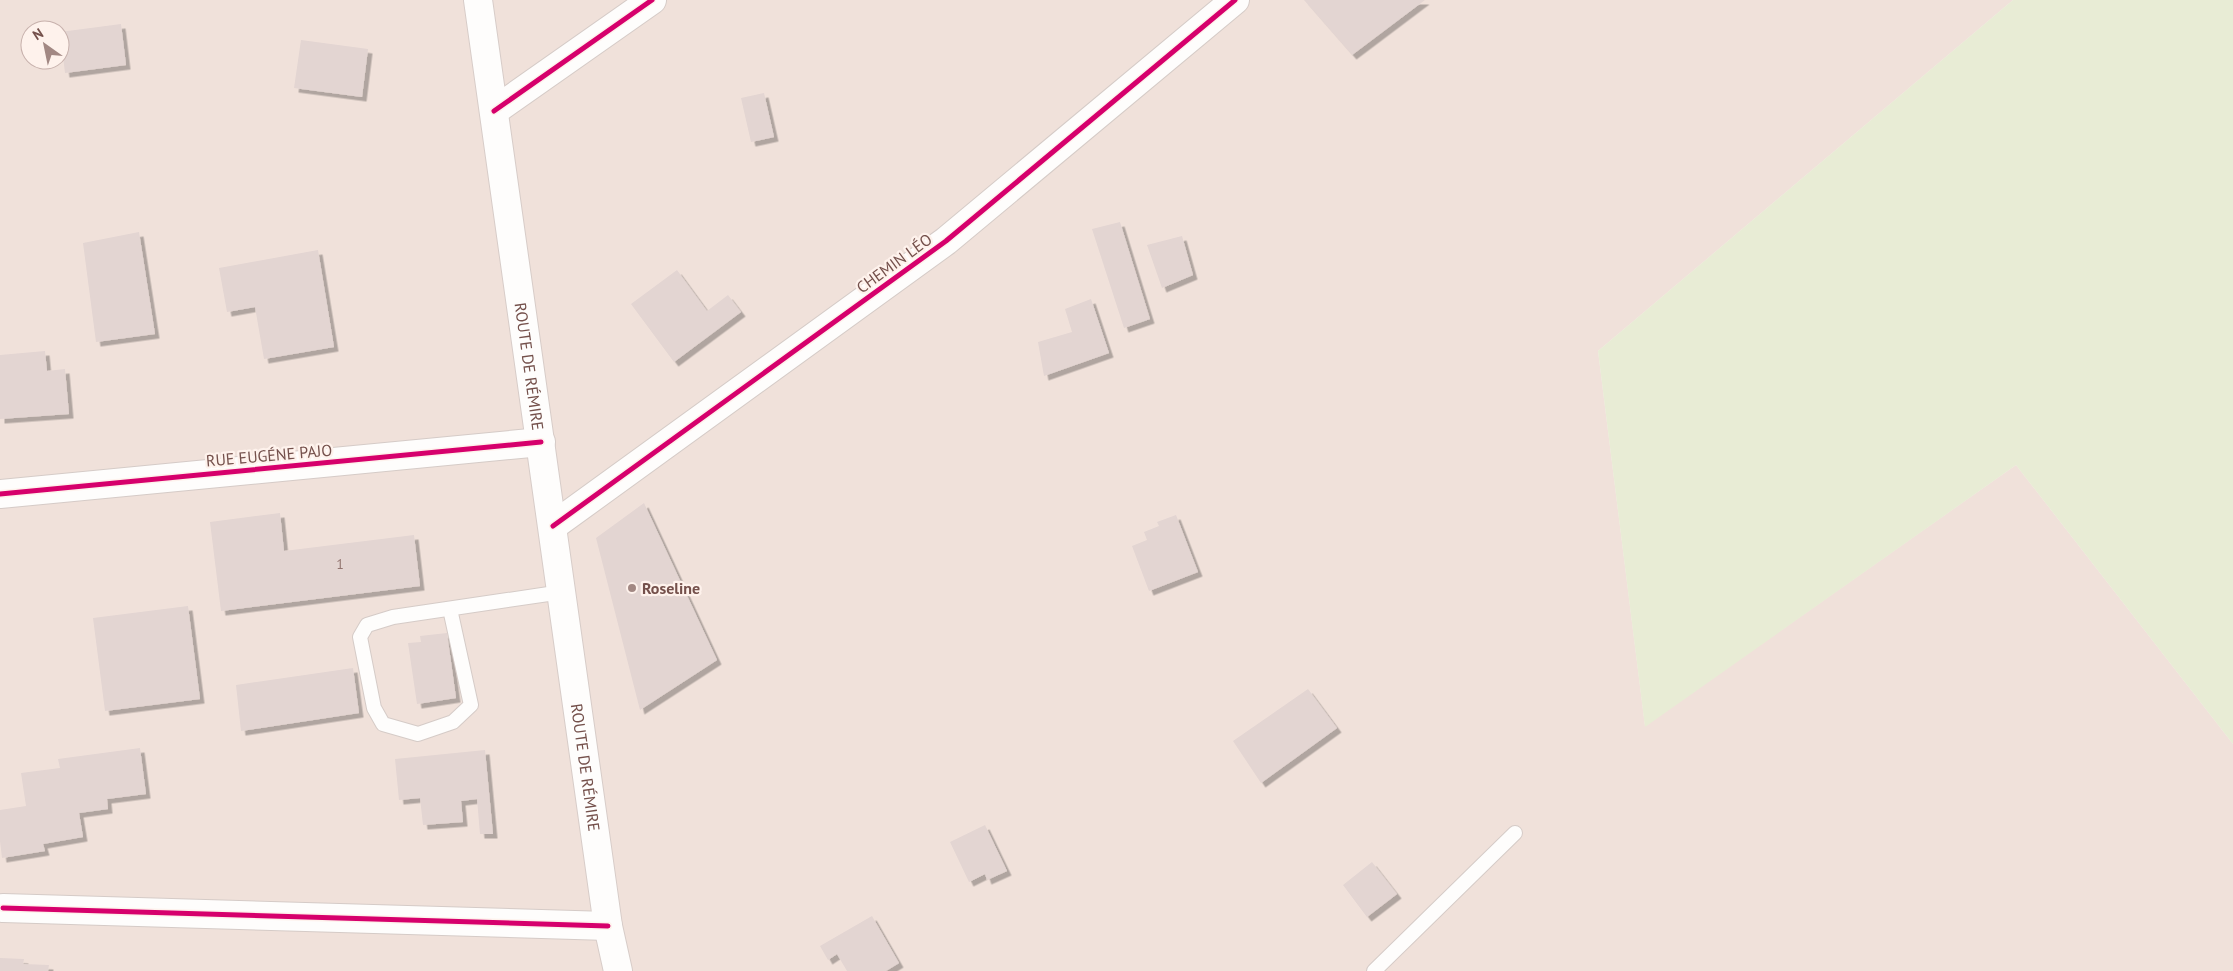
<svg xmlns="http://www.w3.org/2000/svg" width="2233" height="971" font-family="'PT Sans',sans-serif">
<defs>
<filter id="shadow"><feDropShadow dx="4.5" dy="4.5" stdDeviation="0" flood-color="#0004"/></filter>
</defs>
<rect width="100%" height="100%" fill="#f6efea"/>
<path fill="#f0e1da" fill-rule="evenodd" d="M0,0H2013L1598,351L1645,726L2016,465L2233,744V971H0ZM30,30H60V60H30Z"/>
<path fill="#e8ecd5" d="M2013,0H2233V744L2016,465L1645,727L1598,351Z"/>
<path fill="#e3d5d2" filter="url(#shadow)" d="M1304,0H1425L1352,55Z
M121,24L126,65L65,73L60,32Z
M301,40L368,49L362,97L294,88Z
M764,93L774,137L751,142L741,98Z
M1120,222L1150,319L1124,328L1092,229Z
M139,232L155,334L96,342L83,243Z
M1182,236L1193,275L1162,288L1147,245Z
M318,250L334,347L264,359L255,307L227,312L219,268Z
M677,270L707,311L728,295L741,312L674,362L631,304Z
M1091,299L1109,353L1044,376L1038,342L1072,332L1065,309Z
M45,351L47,371L65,369L69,414L0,419V355Z
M644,503L717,660L640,710L596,538Z
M280,513L284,551L414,535L420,586L221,611L210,522Z
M1176,515L1198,572L1149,591L1132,546L1147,540L1144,532L1159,526L1157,522Z
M188,606L200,699L105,711L93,618Z
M447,633L456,698L417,704L408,643L421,642L420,636Z
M353,668L359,713L241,731L236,685Z
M1308,689L1337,728L1261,783L1233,741Z
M140,748L146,794L107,799L108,809L79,813L83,837L43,844L45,851L2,858L0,841V810L26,806L21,773L60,768L58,759Z
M485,750L493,834H480L477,799L461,801L463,822L423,825L420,798L399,800L395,759Z
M985,825L1007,871L987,880L985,874L969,882L950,842Z
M1372,862L1397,894L1367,917L1343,885Z
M872,916L899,963L886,971H847L837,954L828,960L820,946Z
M0,958L24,959L23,964L49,965L48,971H0Z"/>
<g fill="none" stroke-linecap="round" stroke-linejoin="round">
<defs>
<path id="service" d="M450,609L471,705L453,722L418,734L383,724L374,708L360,637L367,625L393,617L562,592
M1374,971L1515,833"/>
<path id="minor" d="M494,111L652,0
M0,494L541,442
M553,526L946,241L1235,0
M3,908L608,926"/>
<g id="secondary">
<path id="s1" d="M478,0L608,926L618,971"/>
</g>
</defs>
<use href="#service" stroke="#d5cbc7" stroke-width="16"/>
<use href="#minor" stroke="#d5cbc7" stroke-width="30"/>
<use href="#secondary" stroke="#d7ccc8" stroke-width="30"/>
<use href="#service" stroke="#fefdfc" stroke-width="14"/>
<use href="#minor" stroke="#fefdfc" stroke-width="28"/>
<use href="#secondary" stroke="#fefdfc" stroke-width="28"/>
<defs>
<path id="cycleway" d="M494,111L652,0
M0,494L541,442
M553,526L946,241L1235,0
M3,908L608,926"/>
</defs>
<use href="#cycleway" stroke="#fef2ec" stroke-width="8"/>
<use href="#cycleway" stroke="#d6006c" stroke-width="5"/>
</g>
<circle fill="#a28883" stroke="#fef2ec" stroke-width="2" cx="632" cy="588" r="5"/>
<g text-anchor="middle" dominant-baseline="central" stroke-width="4.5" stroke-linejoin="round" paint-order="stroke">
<g font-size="14" fill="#92746f">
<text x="340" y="564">1</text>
</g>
<g font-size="16" fill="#74504b" stroke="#fef2ec">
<text transform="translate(894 263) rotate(-36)">CHEMIN LÉO</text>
<text stroke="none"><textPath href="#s1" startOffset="370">ROUTE DE RÉMIRE</textPath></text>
<text transform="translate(269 455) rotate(-5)">RUE EUGÉNE PAJO</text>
<text stroke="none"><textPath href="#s1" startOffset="775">ROUTE DE RÉMIRE</textPath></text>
</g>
<g font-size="16" font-weight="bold" fill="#74504b" stroke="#fef2ec" text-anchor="start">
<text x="642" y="588">Roseline</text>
</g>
</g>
<g transform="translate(45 45) rotate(327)"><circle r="24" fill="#fef2ec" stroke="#c7b1ac"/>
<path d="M0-4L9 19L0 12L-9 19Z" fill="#a28883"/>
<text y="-8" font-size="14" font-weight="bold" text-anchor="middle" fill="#74504b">N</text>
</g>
</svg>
